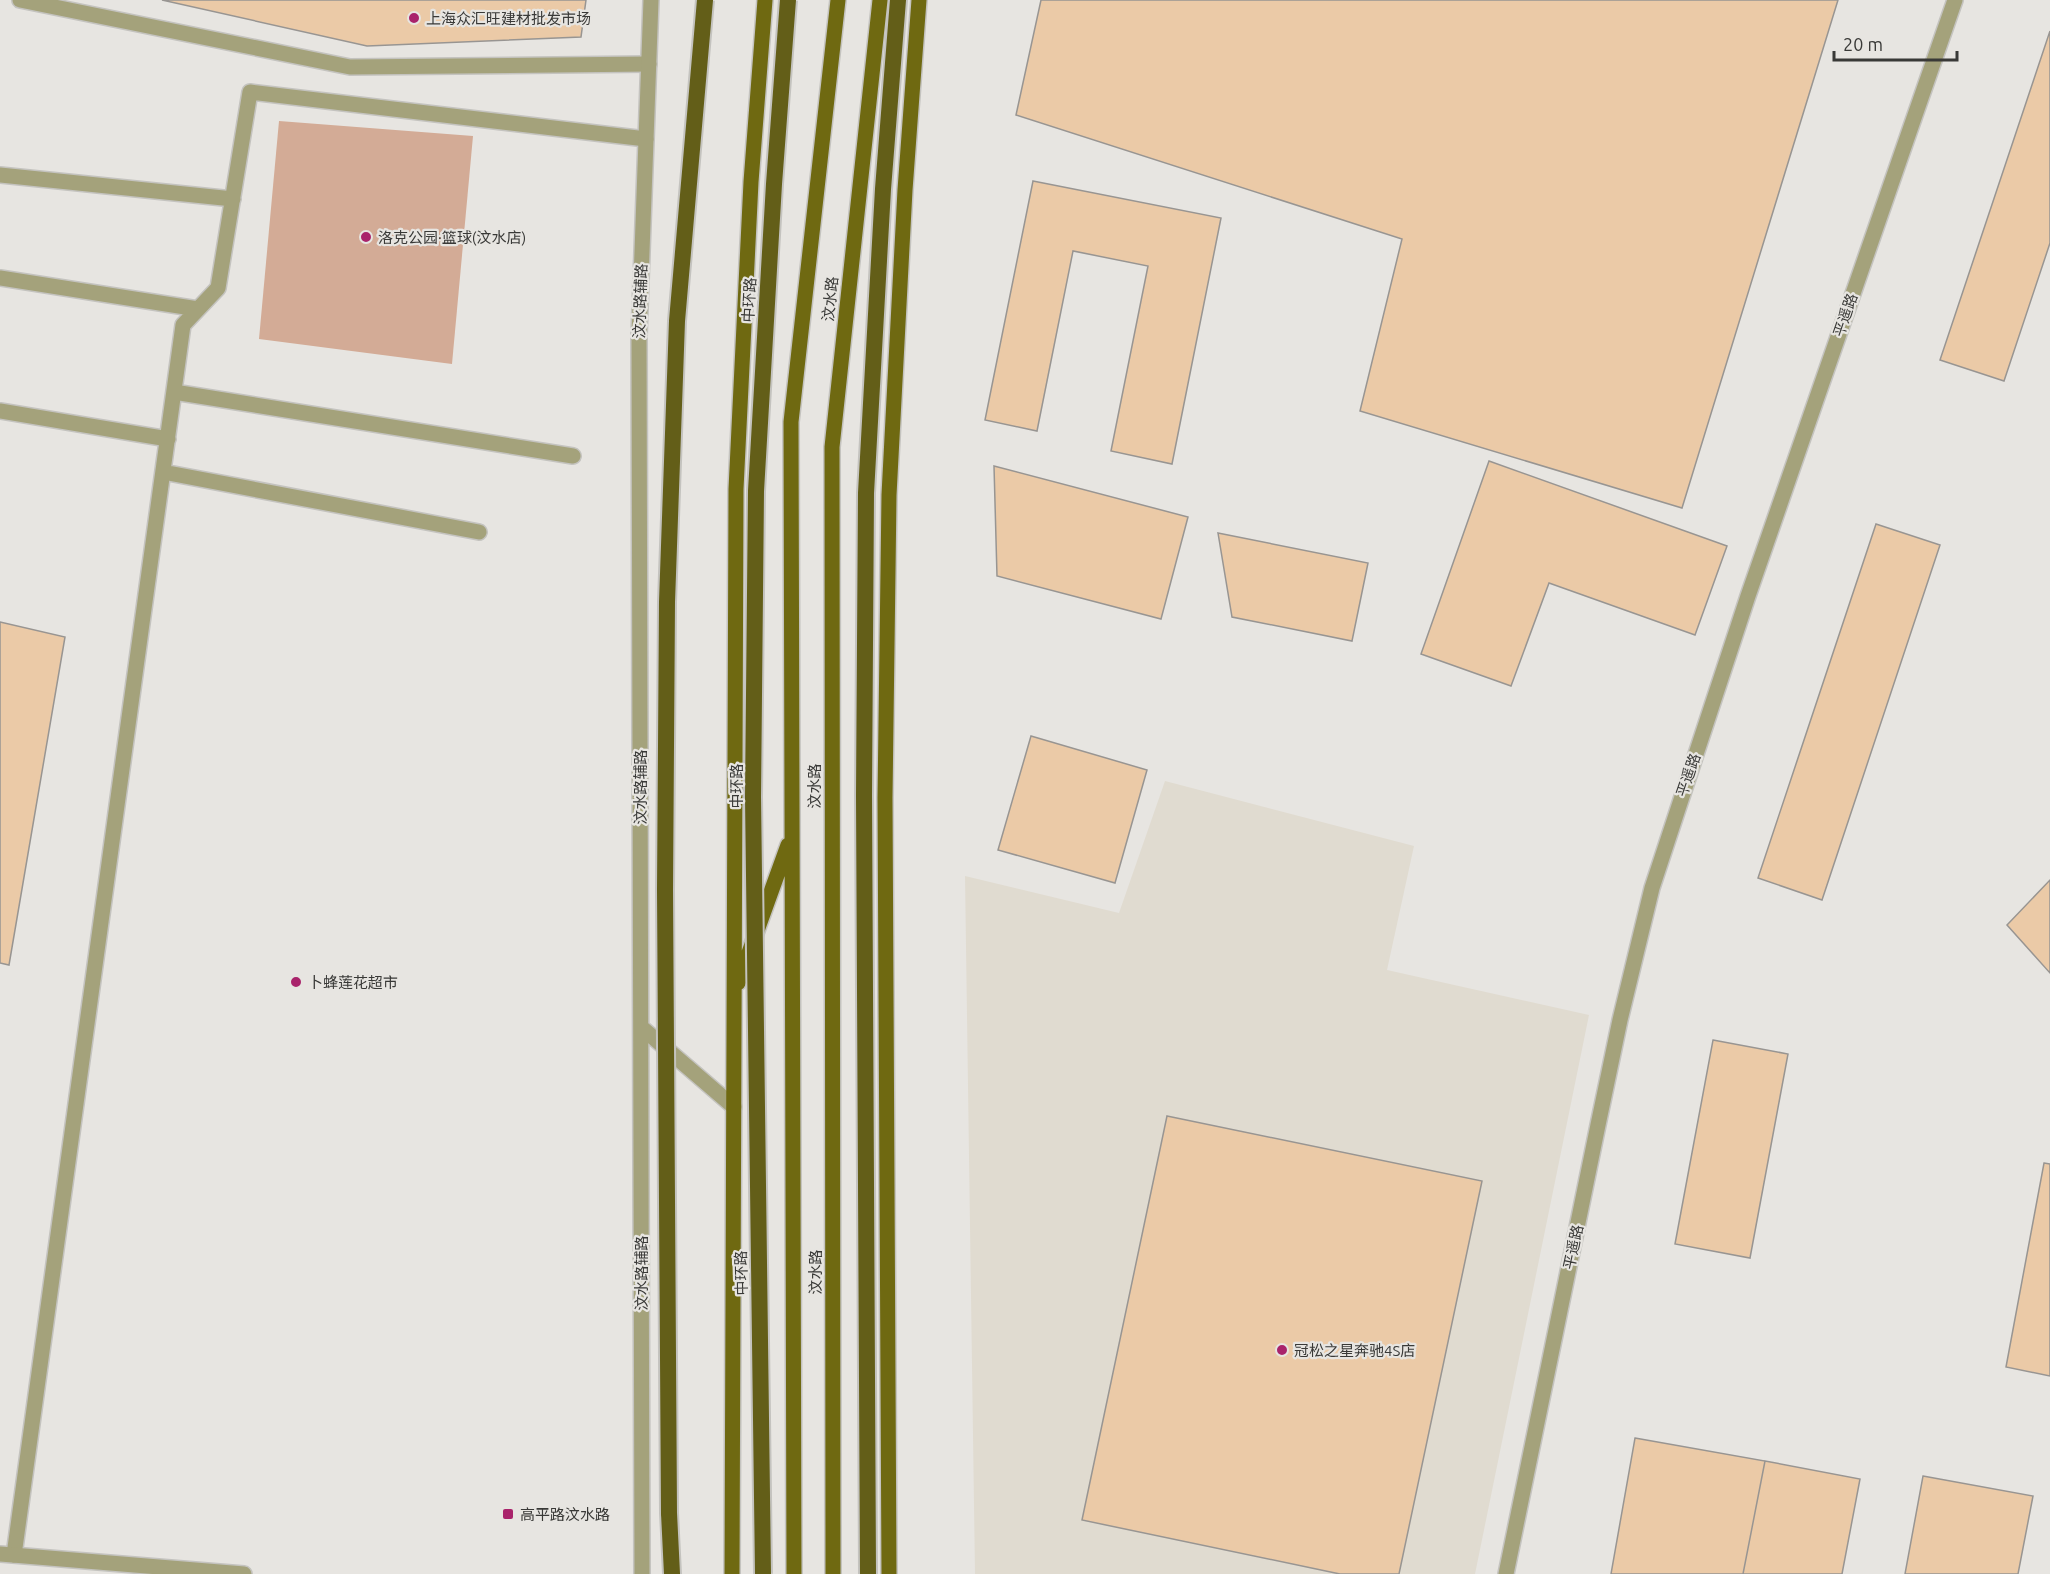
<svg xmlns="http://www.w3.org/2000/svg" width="2050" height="1574" font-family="Ubuntu,'Noto Sans SC',sans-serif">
<rect width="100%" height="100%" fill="#e7e5e1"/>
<path fill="#e0dbd0" d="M1165,781L1414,846L1387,970L1589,1015L1475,1574H975L965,876L1119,913Z"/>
<path fill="#d3ab96" d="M279,121L473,136L452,364L259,339Z"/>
<path fill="#ebcaa7" stroke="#989592" stroke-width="1.5" d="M162,0H586L581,37L367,46Z
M1041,0H1838L1682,508L1360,411L1402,239L1016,115Z
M2050,31V243L2004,381L1940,360Z
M1033,181L1221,218L1172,464L1111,451L1148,266L1073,251L1037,431L985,420Z
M1489,461L1727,546L1695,635L1549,583L1511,686L1421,654Z
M994,466L1188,517L1161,619L997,576Z
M1876,524L1940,545L1822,900L1758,878Z
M1218,533L1368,563L1352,641L1232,617Z
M0,622L65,637L9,965L0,963Z
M1031,736L1147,770L1115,883L998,850Z
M2050,880V973L2007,925Z
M1713,1040L1788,1054L1750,1258L1675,1244Z
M1167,1116L1482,1181L1399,1574H1340L1082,1520Z
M2044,1163L2050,1164V1376L2006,1367Z
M1635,1438L1765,1461L1743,1574H1611Z
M1765,1461L1860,1479L1842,1574H1743Z
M1923,1476L2033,1496L2018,1574H1905Z"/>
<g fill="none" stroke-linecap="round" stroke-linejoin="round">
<defs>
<path id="service" d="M20,0L350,67L649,64
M0,175L233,199
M0,278L198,309
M174,392L573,456
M0,411L168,439
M163,472L479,532
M14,1555L183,325L218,288L250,92L646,139"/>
<path id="minor" d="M641,1027L734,1107
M642,1574L639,336L651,0
M1506,1574L1598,1125L1620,1020L1652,888L1748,596L1955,0"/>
<path id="tertiary" d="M0,1554L244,1574"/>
<path id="primary" d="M738,983L788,845
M732,1574L736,489L751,182L765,0
M794,1574L791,422L838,0
M833,1574L832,447L880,0
M889,1574L885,798L889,495L905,190L919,0"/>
<path id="trunk" d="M669,1513L672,1574
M868,1574L864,795L866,493L883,189L898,0"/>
</defs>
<use href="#service" stroke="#c4c3bf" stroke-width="18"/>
<use href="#minor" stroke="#c4c3bf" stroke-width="18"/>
<use href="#tertiary" stroke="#c4c3bf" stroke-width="18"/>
<use href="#primary" stroke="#c4c3bf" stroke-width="18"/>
<use href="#trunk" stroke="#c4c3bf" stroke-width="20"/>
<use href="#service" stroke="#a4a27b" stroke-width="15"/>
<use href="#minor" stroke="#a4a27b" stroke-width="15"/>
<use href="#tertiary" stroke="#a4a27b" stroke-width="15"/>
<use href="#primary" stroke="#6f6911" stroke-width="15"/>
<use href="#trunk" stroke="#635e18" stroke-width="16"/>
<defs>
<path id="trunk-bridge" d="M669,1513L665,890L667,602L677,321L705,0
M763,1574L753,797L756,491L774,184L788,0"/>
</defs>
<use href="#trunk-bridge" stroke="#c4c3bf" stroke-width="20" stroke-linecap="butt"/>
<use href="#trunk-bridge" stroke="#635e18" stroke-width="16"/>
</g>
<g fill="#a9236b" stroke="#e7e5e1" stroke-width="2">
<circle cx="414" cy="18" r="6"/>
<circle cx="366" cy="237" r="6"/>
<circle cx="296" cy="982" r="6"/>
<circle cx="1282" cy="1350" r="6"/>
<rect x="502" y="1508" width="12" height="12" rx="3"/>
</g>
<g text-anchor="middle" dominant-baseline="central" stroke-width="4.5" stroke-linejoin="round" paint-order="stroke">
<g font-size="15" fill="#393937" stroke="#e7e5e1" text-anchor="start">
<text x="426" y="18">上海众汇旺建材批发市场</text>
<text x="378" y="237">洛克公园·篮球(汶水店)</text>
<text x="308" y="982">卜蜂莲花超市</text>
<text x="1294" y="1350">冠松之星奔驰4S店</text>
<text x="520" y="1514">高平路汶水路</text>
</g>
<g font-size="15" fill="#393937" stroke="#e7e5e1">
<text transform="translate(830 299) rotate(-84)">汶水路</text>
<text transform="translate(749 300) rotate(-87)">中环路</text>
<text transform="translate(640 301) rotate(-88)">汶水路辅路</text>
<text transform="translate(1845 315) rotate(-71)">平遥路</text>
<text transform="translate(1688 775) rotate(-71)">平遥路</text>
<text transform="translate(736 786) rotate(-90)">中环路</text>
<text transform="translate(814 786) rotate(-90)">汶水路</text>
<text transform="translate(640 787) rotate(-90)">汶水路辅路</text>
<text transform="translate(1573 1247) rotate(-78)">平遥路</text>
<text transform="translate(815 1272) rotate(-90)">汶水路</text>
<text transform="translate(641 1273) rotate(-90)">汶水路辅路</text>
<text transform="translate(741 1273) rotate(-91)">中环路</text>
</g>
</g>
<path d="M1834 51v9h123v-9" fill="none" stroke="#393937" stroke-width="3"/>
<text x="1843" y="51" font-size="18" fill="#393937" stroke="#e7e5e1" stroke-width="4.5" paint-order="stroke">20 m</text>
</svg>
